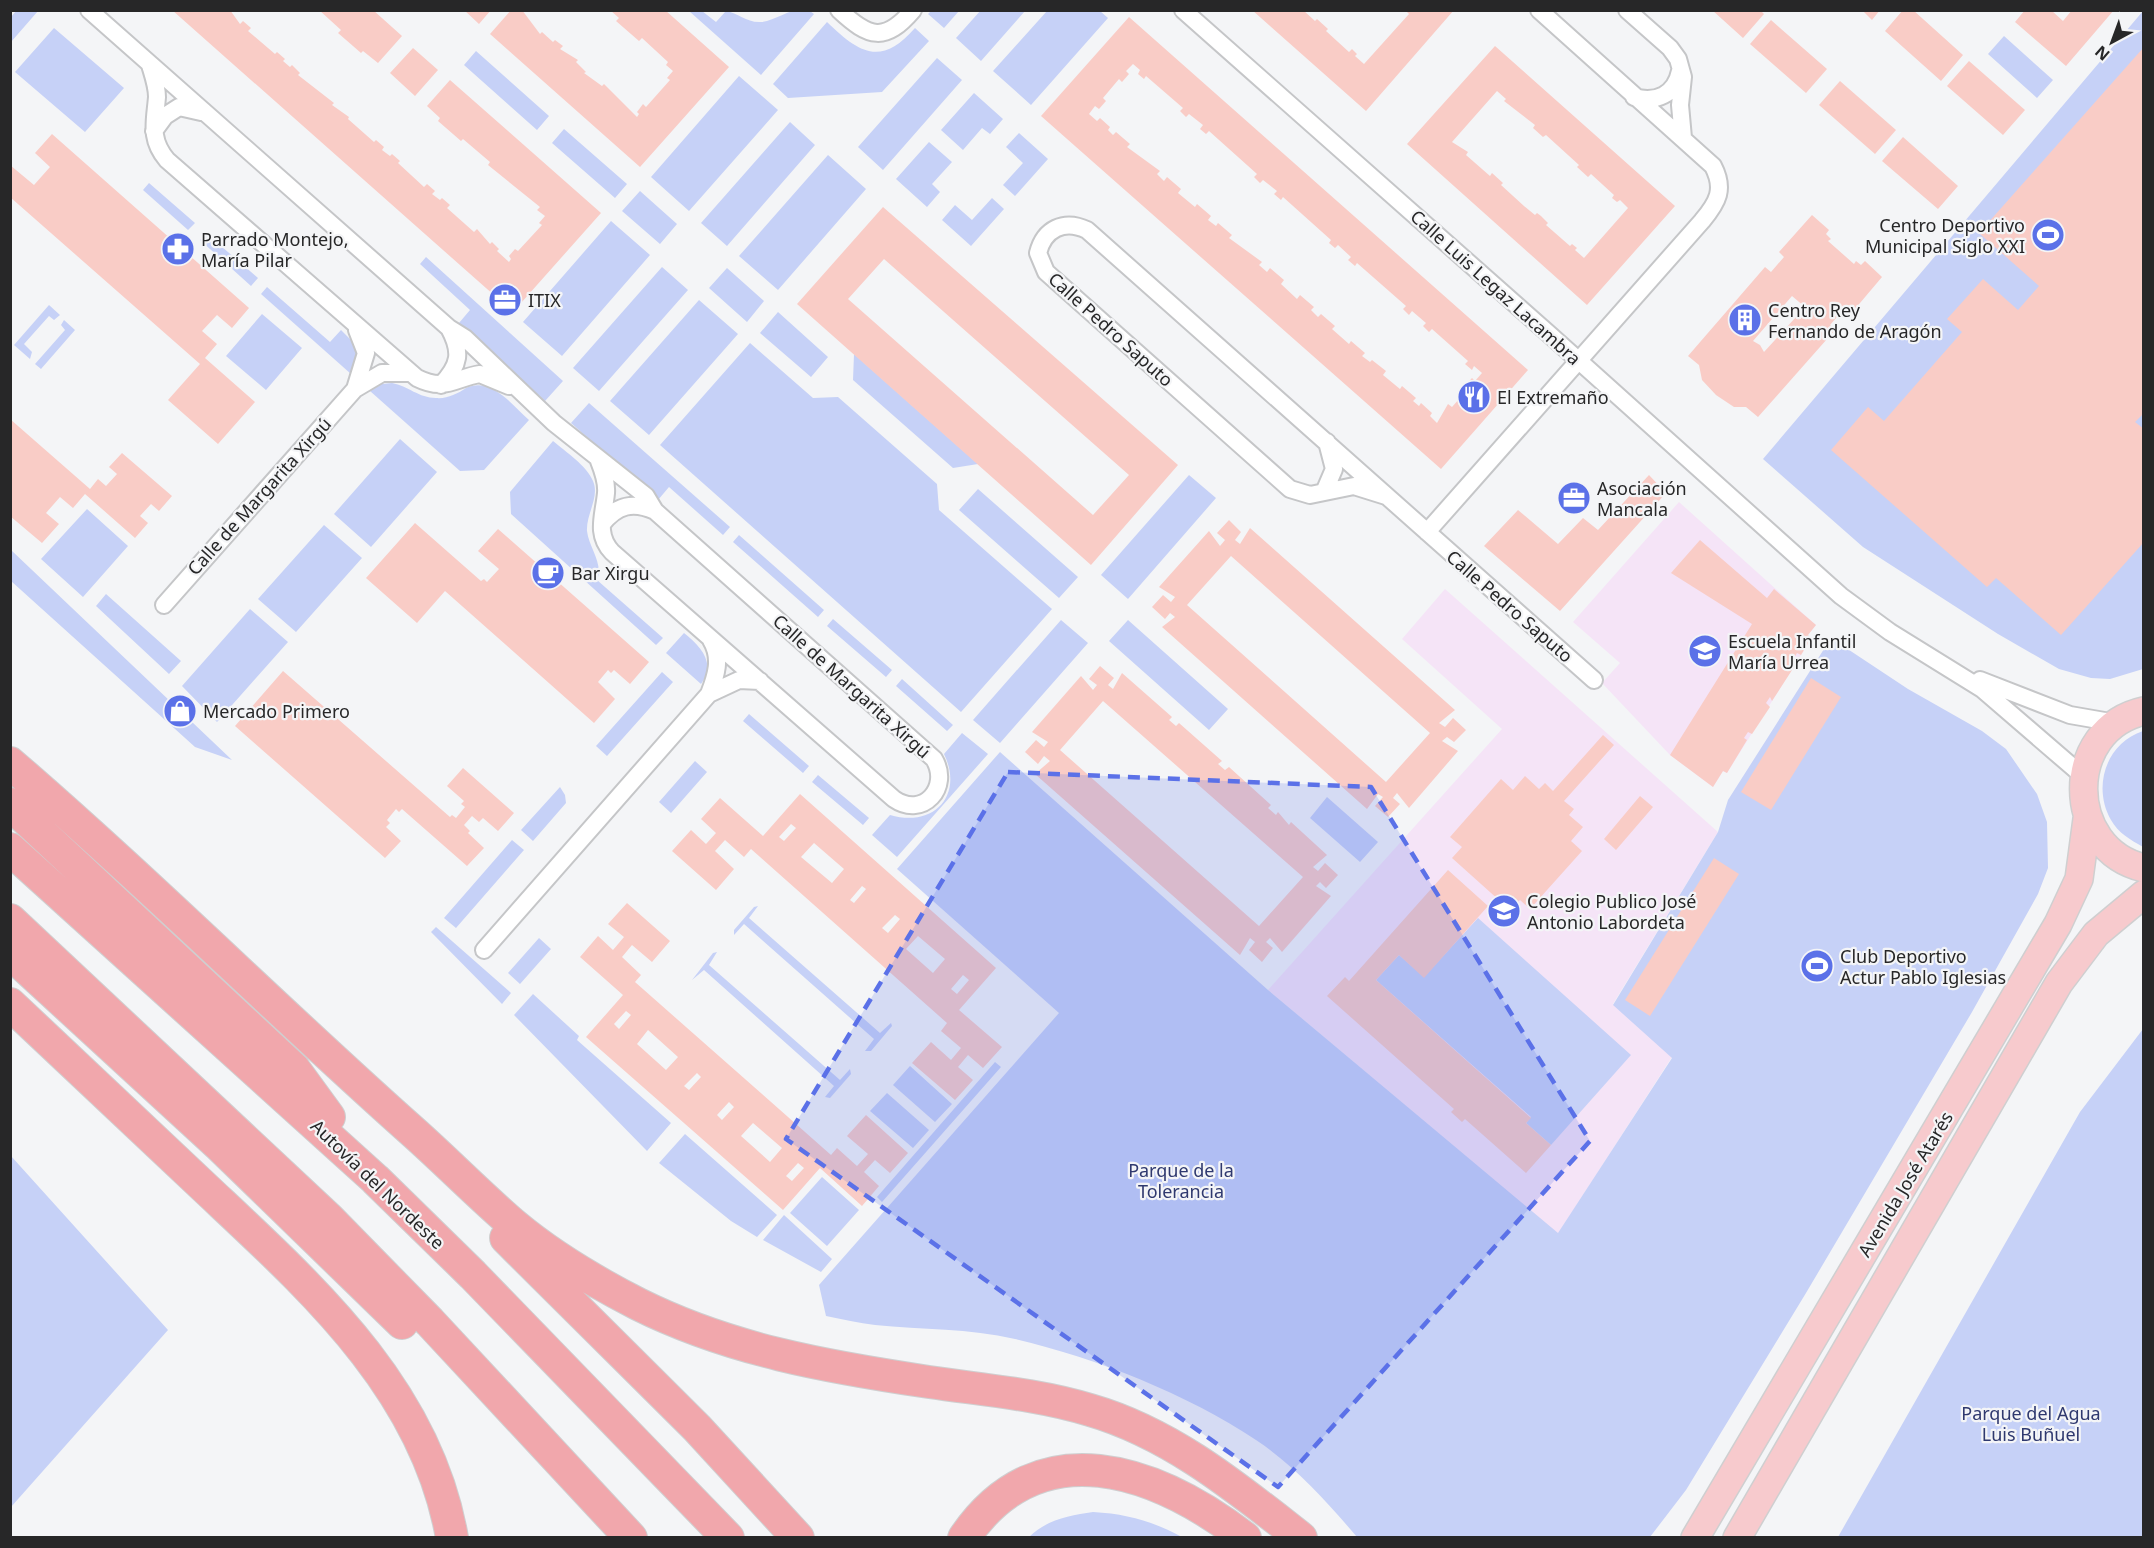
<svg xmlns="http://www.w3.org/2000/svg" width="2154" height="1548" font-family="'Noto Sans',sans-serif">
<rect width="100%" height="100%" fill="#f4f5f7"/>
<path fill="#f5e4f7" d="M1679,502L1816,625L1808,635L1811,639L1727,773L1723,771L1713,787L1670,755L1602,683L1620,663L1573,622Z
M1445,589L1718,832L1613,1004L1672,1057L1558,1234L1268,990L1502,729L1402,639Z"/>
<path fill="#c6d1f7" d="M981,10L1025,11L981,61L956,38Z
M16,11H38L11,42V17Z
M689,11H702L716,22L726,11C738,13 747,23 761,22C779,21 797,1 814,14L761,75Z
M931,11V10L959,11L944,28L928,14Z
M1047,11H1100L1108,18L1031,105L993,71Z
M2143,11V669L2110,679L2091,678L2059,669L1998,634L1863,547L1763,459Z
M827,22C859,53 881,67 915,28L929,41L882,92L788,98L773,84Z
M54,28L124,88L85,132L15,72Z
M2004,36L2053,80L2037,98L1988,54Z
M476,51L549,116L537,130L464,65Z
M937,58L962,80L883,170L858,147Z
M739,76L778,110L689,211L651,177Z
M974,93L1003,119L990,134L982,128L963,150L941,130Z
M790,122L815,145L727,246L701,223Z
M564,129L627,184L615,198L552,143Z
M1019,133L1048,159L1015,196L1003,185L1023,163L1006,147Z
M929,142L952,162L932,184L940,192L927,207L896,179Z
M828,155L866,189L778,290L739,256Z
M149,183L195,223L188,230L143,190Z
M640,191L677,224L660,244L622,211Z
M992,198L1004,209L971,246L942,220L955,205L972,220Z
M611,221L650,255L562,356L523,322Z
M206,233L258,278L251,286L200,240Z
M426,257L563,381L545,401L459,323L470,310L420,264Z
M662,267L688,290L599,391L573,368Z
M727,268L764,301L747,322L709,288Z
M267,287L330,342L341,330L353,342L357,351L351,374L261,294Z
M699,300L738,334L649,435L610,401Z
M49,305L60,315L54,320L49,316L24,344L32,352L30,359L14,345Z
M778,312L828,357L811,377L760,333Z
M262,314L302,348L266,390L226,356Z
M64,320L75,330L41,369L35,364L65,330L61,325Z
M750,343L813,398L838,397L937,484L939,510L1052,609L961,712L660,445Z
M854,354L978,464L953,468L853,380Z
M392,383C408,386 419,398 436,398C447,399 457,394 466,388C491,376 512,405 529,420L484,470L460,471L370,391L382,384Z
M589,403L730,527L723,535L669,487L658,500L571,423Z
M400,439L437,472L371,547L334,514Z
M553,441C566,452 587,466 593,481C600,497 586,514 587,531C589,548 604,564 597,580L663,638L656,645L511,514L510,492Z
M1189,475L1216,498L1128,599L1101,575Z
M978,489L1078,577L1059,598L959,510Z
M87,509L128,546L83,597L41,559Z
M324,525L362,558L296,632L258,599Z
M739,535L824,610L818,617L733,542Z
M11,550L232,760L195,747L11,581Z
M106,594L181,661L169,674L96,606Z
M250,609L288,642L217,722L182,686Z
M833,619L892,670L886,677L827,626Z
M1061,620L1088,643L1000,743L973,720Z
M1128,620L1228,709L1209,730L1109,641Z
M684,633C700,646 717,663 701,684L666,653Z
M1831,638L1908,689L1982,731L2006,749L2037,794L2047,822L2048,868L2038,894L1972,1012L1806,1293L1686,1490L1650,1537H1357C1327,1502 1295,1466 1256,1440C1187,1394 1096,1358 1015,1339C969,1328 922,1330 875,1325C859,1323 842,1319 826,1316L819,1285L1059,1013L897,869L1000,752L1268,990L1558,1233L1672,1058L1613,1005L1718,832L1728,800Z
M662,672L673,682L607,756L596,746Z
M902,679L953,725L947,731L896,686Z
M749,714L809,766L803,773L743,721Z
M2143,731H2144L2143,847C2131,840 2118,833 2111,820C2092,787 2106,743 2143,731Z
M962,733L988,754L897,857L872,835L890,815C934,828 964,795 944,754Z
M695,761L707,772L671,813L659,802Z
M818,775L869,818L863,825L812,782Z
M560,787L565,795L566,803L533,841L521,830Z
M1327,797L1378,842L1360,862L1310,818Z
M512,840L524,850L456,928L444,918Z
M758,906L749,918L880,1033L891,1023L892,1026L871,1051H865L874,1039L744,924L734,935V930L754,907Z
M1478,918L1631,1055L1551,1145L1526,1123L1531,1117L1376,980L1399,955L1424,977Z
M436,927L511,993L502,1004L431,932Z
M539,938L551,949L520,984L508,973Z
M717,952L709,965L840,1080L850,1069L851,1074L830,1098L825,1097L834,1086L704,970L692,980L713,953Z
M533,994L579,1036L577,1040L671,1123L647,1151L514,1015Z
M2143,1029V1537H1838L2080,1112Z
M995,1062L1001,1067L882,1202L877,1197Z
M910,1066L952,1104L935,1122L893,1085Z
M887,1093L929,1130L913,1148L870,1111Z
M685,1134L777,1215L757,1237L731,1221L659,1163Z
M11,1156L168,1330L11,1507H10Z
M822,1177L859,1210L827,1246L790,1213Z
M784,1215L832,1259L821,1272L763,1240Z
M1093,1512C1127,1514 1152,1521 1182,1537H1029C1046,1520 1070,1515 1093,1512Z"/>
<path fill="#f9ccc6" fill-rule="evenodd" d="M172,10H230L240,24L243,21L251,28L248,31L275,54L277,52L285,59L283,61L290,67L292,65L300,73L298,75L334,103L332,105L349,117L348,119L374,142L376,140L384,147L382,150L390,156L392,154L400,161L398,163L424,187L427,184L435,191L432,194L440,200L442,198L450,205L447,208L474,232L477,229L490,244L492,242L499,249L497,251L509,262L511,259L509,256L515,249L518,251L542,225L539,223L545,216L537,210L540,207L488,165L490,162L463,139L461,141L438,121L440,118L427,106L450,80L601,213L513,312Z
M319,10H373L402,36L378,63L363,51L361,53L353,46L338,33L341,30Z
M464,10H491L479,24Z
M511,10H522L540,34L542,32L553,42L555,40L563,46L560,49L578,60L576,62L586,72L584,73L602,86L604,84L637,117L639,114L637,112L643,104L646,107L670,80L667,78L673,71L666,65L668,62L642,38L639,41L616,21L619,18L610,10H665L729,67L640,167L490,34Z
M1252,10H1303L1315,21L1317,19L1328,29L1326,31L1349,52L1352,49L1357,54L1355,56L1364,64L1409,14L1405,10H1454L1366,111Z
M1712,10H1760L1764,14L1743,38Z
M1862,10H1880L1872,20Z
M1903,10H1913L1963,55L1941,81L1885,31Z
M2025,10H2051L2063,21L2072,10H2114L2066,66L2015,22Z
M1129,17L1528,370L1441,469L1041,116ZM1133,64L1140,70L1138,74L1144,79L1146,76L1183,108L1180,111L1186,117L1189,114L1203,125L1200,129L1206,134L1209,131L1257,174L1254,177L1260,183L1263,180L1277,191L1274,194L1281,200L1283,197L1331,240L1329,243L1335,248L1338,245L1351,257L1348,260L1355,266L1357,263L1406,306L1403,309L1409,315L1412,311L1426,323L1423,326L1429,332L1432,329L1468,361L1465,364L1472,370L1474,366L1482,373L1475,381L1472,378L1465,386L1468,389L1452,407L1448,404L1437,423L1430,416L1432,413L1421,403L1419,406L1413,401L1416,398L1402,386L1400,389L1383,375L1386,371L1372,360L1370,362L1362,356L1365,353L1351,341L1349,344L1332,329L1335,326L1321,314L1318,317L1311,310L1314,307L1300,295L1297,299L1281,284L1284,280L1270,268L1267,272L1259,265L1262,262L1229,238L1232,235L1218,223L1216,226L1208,220L1211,216L1197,204L1195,207L1178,193L1181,189L1167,177L1164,181L1157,174L1160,171L1127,147L1130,144L1116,132L1113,135L1108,130L1110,127L1100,118L1097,121L1089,114L1095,106L1099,109L1106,101L1103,98L1119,79L1122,82L1129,74L1126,71Z
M1771,20L1827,69L1806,93L1750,44Z
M1495,46L1675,206L1587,305L1407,144ZM1497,91L1506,99L1504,101L1535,125L1533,128L1543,137L1546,135L1579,165L1577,167L1588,177L1591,174L1614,195L1612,198L1617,202L1620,200L1628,208L1584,258L1575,250L1577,248L1572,244L1570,246L1546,225L1548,223L1541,216L1537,213L1535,215L1524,206L1501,185L1503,183L1492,173L1490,176L1466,155L1468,152L1452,142Z
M2144,47V413L2135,422L2144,429V542L2061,635L1996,578L1987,587L1831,450L1868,407L1884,421L1962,332L1947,319L1983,279L2018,310L2039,286L1979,233Z
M413,48L438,70L415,96L390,73Z
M1969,61L2025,110L2003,135L1947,86Z
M1840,81L1896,130L1875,154L1819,105Z
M52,134L249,308L232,328L217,315L202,331L217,344L205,358L255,402L218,444L168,400L200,364L10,197V165L34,185L50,167L35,153Z
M1903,137L1958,186L1938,209L1882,161Z
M883,207L1178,465L1091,565L797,304ZM884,259L1129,475L1093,515L848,299Z
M1812,215L1829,230L1826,234L1831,239L1828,241L1854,264L1856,261L1861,265L1865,261L1882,277L1849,316L1843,310L1830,325L1835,330L1758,417L1746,407H1734L1716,395L1702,380L1699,365L1688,356L1765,267L1771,272L1784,257L1779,252ZM1792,296L1805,307L1764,352L1760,345L1753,341Z
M10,419L90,489L98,479L106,486L117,474L109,467L122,453L172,496L159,511L151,504L140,516L148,523L135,538L85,494L73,508L60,497L46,513L59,524L42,543L10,516Z
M1649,475L1666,493L1560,611L1484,546L1518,510L1558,544L1583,518L1598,530Z
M1229,520L1241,532L1235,540L1240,544L1250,528L1455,710L1439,723L1445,727L1453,718L1466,730L1454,742L1447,737L1442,741L1458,751L1409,808L1397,793L1393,798L1400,804L1388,817L1375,806L1383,797L1378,794L1367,809L1162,627L1175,617L1170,613L1165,619L1152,607L1163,595L1171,602L1175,597L1159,587L1209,531L1220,546L1225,540L1217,533ZM1231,556L1430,733L1386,782L1187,605Z
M415,523L481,581L484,579L487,582L499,569L478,551L498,529L649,662L630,684L614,670L611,673L608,670L598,682L615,699L594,723L445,591L417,623L366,578Z
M1700,540L1767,598L1774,589L1816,625L1808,635L1811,639L1801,655L1797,653L1790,664L1794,667L1772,701L1770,697L1766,703L1770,707L1752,734L1748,732L1744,738L1747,740L1727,773L1723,771L1713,787L1670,755L1752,624L1671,573Z
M1100,666L1114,678L1108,685L1113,689L1122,673L1172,717L1169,720L1176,726L1179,723L1222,761L1218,764L1225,770L1229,767L1271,805L1268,808L1276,815L1278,812L1289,825L1291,822L1327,855L1313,867L1318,871L1325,863L1338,875L1326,888L1320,882L1316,886L1331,896L1282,952L1270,938L1266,942L1273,948L1262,962L1249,950L1255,942L1250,938L1240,955L1035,774L1050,761L1044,756L1038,764L1025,752L1036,740L1044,747L1048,742L1032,732L1081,676L1093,690L1097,685L1089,679ZM1103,701L1303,877L1259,926L1060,750Z
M283,671L450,817L452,815L456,818L465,807L461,804L464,801L447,786L463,768L514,813L498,831L483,818L479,822L472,816L464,825L470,831L468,833L484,848L467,866L402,809L399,812L396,809L387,820L390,823L386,827L401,841L385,858L235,726Z
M1811,678L1841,697L1771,810L1741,792Z
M1603,735L1614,745L1564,801L1574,809L1569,815L1583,827L1571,841L1582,851L1530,909L1520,900L1510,910L1452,858L1462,847L1450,837L1501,779L1513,790L1525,776L1539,789L1545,783L1553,791Z
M800,794L996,968L959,1010L1002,1047L983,1068L968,1055L958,1067L973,1080L955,1100L912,1063L931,1042L951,1060L961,1048L941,1031L947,1023L751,849L744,857L725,840L715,851L734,869L716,890L672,851L691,830L706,844L716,833L701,819L720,798L763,836ZM791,824L796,828L784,841L779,837ZM814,843L844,869L832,883L801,857ZM862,886L866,889L854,903L850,900ZM895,915L900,919L888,933L882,928ZM918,936L945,959L933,973L906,949ZM963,975L969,980L957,994L951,989Z
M1640,796L1653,807L1616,850L1604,839Z
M1714,858L1739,874L1650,1016L1625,1000Z
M1448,870L1488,906L1424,978L1399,955L1376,980L1531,1118L1526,1123L1551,1145L1526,1173L1465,1119L1462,1122L1451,1112L1454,1109L1327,996L1345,977L1349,981Z
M627,903L670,941L652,962L632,945L622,957L641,975L635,982L831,1155L837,1148L857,1166L868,1154L847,1136L866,1115L908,1153L890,1173L875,1160L864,1172L879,1186L862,1206L820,1168L783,1210L586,1037L623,995L580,957L598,936L613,950L624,937L608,924ZM626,1011L631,1015L619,1029L614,1024ZM648,1030L678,1057L666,1070L637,1044ZM697,1073L701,1077L689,1090L684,1086ZM729,1102L734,1107L722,1120L717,1115ZM753,1123L782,1148L770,1162L741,1136ZM798,1163L804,1168L792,1181L786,1176Z"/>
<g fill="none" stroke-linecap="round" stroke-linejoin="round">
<defs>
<path id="street" d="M89,10L449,328L465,338L554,423L646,496L655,511
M839,10C869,38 885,43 913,10
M1183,10L1549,334L1841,596L1890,632L1982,689L2083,776
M1627,10L1670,48L1678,59L1683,77L1680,105L1683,138
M150,65C153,75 157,86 157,97C155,122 149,139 167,160L417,378C445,392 455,378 480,374L509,386
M1634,97C1656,103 1675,95 1680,71
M154,131L165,116L179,107L201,112
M441,385C460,365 462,352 449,328
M355,389L366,353L357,330
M599,461C603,471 607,482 606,493C604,515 595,534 612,552L894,799C923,819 951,787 934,759L655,511C633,501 617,505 602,524
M1325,490L1334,469L1327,442
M1386,496L1354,486L1310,495L1290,489L1046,272L1038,253C1044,229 1064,219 1087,230L1594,680
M1427,532L1702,221C1718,202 1725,189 1713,166L1539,10
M164,605L355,389L382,373H410
M1980,680L2070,715L2116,723
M709,694C716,676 722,658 711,640
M484,950L709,694L739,680L760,681"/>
<path id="primary" d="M2144,711C2063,729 2064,849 2144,868
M1695,1538L2058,924L2079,879L2087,819
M1737,1538L2059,983L2096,934L2144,894"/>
<path id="highway" d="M10,763C148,882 276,1010 411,1130C446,1161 479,1195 514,1225C551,1256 595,1282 638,1304C730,1350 828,1367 929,1382C983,1390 1038,1394 1090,1410C1170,1433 1236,1487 1301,1538
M10,804L294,1069L329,1117
M10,849L375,1179L473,1275L728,1538
M10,920L329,1219L430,1322L631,1538
M10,953L221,1147L402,1323
M10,1004C74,1064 138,1124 202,1185C308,1285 426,1387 452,1538
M506,1238L697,1428L798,1538
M964,1538C1039,1427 1156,1470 1245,1538"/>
</defs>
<use href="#street" stroke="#c5c6c8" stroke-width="20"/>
<use href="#primary" stroke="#cfcfd0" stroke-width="30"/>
<use href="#highway" stroke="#cfcfd0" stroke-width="34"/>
<use href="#street" stroke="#fff" stroke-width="16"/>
<use href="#primary" stroke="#f7cacd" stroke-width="27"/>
<use href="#highway" stroke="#f1a7ac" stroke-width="32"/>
</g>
<path fill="#5b71e8" fill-opacity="0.2" stroke="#5b71e8" stroke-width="4.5" stroke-dasharray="12 8" stroke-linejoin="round" d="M1008,772L1371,787L1590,1141L1278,1487L786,1139Z"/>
<defs>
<symbol id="stadium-disc" viewBox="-11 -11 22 22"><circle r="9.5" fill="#5b71e8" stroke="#f4f5f7"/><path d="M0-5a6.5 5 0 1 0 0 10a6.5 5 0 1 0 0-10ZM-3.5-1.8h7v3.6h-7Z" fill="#fff"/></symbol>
<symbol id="pharmacy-disc" viewBox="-11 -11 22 22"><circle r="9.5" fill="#5b71e8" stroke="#f4f5f7"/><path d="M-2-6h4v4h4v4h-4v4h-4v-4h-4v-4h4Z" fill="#fff"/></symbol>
<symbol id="office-disc" viewBox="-11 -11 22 22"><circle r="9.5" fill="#5b71e8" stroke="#f4f5f7"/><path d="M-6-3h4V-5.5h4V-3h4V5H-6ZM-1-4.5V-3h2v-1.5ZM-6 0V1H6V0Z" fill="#fff"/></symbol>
<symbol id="building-disc" viewBox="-11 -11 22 22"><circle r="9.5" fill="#5b71e8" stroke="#f4f5f7"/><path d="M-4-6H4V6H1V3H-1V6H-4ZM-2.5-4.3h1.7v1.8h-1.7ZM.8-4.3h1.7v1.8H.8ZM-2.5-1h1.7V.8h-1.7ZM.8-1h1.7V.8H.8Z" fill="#fff"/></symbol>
<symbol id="restaurant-disc" viewBox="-11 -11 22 22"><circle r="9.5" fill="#5b71e8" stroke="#f4f5f7"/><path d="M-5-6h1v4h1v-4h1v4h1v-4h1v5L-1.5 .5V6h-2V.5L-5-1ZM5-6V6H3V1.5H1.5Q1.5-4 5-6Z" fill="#fff"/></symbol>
<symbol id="cafe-disc" viewBox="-11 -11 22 22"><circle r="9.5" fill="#5b71e8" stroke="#f4f5f7"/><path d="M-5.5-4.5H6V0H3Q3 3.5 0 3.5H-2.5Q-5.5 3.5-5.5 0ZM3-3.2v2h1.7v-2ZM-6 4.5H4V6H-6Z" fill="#fff"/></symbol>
<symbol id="school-disc" viewBox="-11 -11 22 22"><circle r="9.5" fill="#5b71e8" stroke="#f4f5f7"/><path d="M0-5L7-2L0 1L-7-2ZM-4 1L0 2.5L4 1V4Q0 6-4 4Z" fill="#fff"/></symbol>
<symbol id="shop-disc" viewBox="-11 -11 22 22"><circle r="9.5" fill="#5b71e8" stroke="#f4f5f7"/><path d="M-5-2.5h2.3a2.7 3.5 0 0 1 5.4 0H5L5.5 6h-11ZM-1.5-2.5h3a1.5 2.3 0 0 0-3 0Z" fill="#fff"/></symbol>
</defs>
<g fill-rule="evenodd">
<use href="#stadium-disc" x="2029" y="216" width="38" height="38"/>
<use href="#pharmacy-disc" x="159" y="230" width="38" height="38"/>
<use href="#office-disc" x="486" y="281" width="38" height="38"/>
<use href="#building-disc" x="1726" y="301" width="38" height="38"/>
<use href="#restaurant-disc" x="1455" y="378" width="38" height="38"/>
<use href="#office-disc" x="1555" y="479" width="38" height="38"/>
<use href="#cafe-disc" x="529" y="554" width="38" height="38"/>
<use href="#school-disc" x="1686" y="632" width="38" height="38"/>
<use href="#shop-disc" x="161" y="692" width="38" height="38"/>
<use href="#school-disc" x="1485" y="892" width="38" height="38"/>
<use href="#stadium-disc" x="1798" y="947" width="38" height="38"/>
</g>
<g text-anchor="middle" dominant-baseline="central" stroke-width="4.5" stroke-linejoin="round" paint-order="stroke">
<g font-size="18" fill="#272728" stroke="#f4f5f7" text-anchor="start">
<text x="2025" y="225" text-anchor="end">Centro Deportivo<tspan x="2025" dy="21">Municipal Siglo XXI</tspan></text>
<text x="201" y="239">Parrado Montejo,<tspan x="201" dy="21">María Pilar</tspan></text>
<text x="528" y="300">ITIX</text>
<text x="1768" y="310">Centro Rey<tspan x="1768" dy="21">Fernando de Aragón</tspan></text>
<text x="1497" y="397">El Extremaño</text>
<text x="1597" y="488">Asociación<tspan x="1597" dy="21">Mancala</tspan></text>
<text x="571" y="573">Bar Xirgu</text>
<text x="1728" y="641">Escuela Infantil<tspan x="1728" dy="21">María Urrea</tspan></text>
<text x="203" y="711">Mercado Primero</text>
<text x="1527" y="901">Colegio Publico José<tspan x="1527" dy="21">Antonio Labordeta</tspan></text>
<text x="1840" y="956">Club Deportivo<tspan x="1840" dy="21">Actur Pablo Iglesias</tspan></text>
</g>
<g font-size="18" fill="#272728" stroke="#f4f5f7">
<text transform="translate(1496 287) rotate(42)">Calle Luis Legaz Lacambra</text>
<text transform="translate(1111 329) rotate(42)">Calle Pedro Saputo</text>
<text transform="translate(259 496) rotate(-48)">Calle de Margarita Xirgú</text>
<text transform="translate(1510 606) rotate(41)">Calle Pedro Saputo</text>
<text transform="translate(852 686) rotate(42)">Calle de Margarita Xirgú</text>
<text transform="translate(378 1184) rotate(44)">Autovía del Nordeste</text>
<text transform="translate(1905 1184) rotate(-59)">Avenida José Atarés</text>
</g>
<g font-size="18" fill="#2f396f" stroke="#f4f5f7">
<text x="1181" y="1170">Parque de la<tspan x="1181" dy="21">Tolerancia</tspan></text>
<text x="2031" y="1413">Parque del Agua<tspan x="2031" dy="21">Luis Buñuel</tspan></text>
</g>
</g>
<rect width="2154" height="1548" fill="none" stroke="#272728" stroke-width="24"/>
<g transform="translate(2112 42) rotate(221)" stroke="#f4f5f7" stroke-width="4.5" paint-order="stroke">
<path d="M0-4.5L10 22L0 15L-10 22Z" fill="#272728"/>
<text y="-9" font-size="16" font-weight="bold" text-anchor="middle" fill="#272728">N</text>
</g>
</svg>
